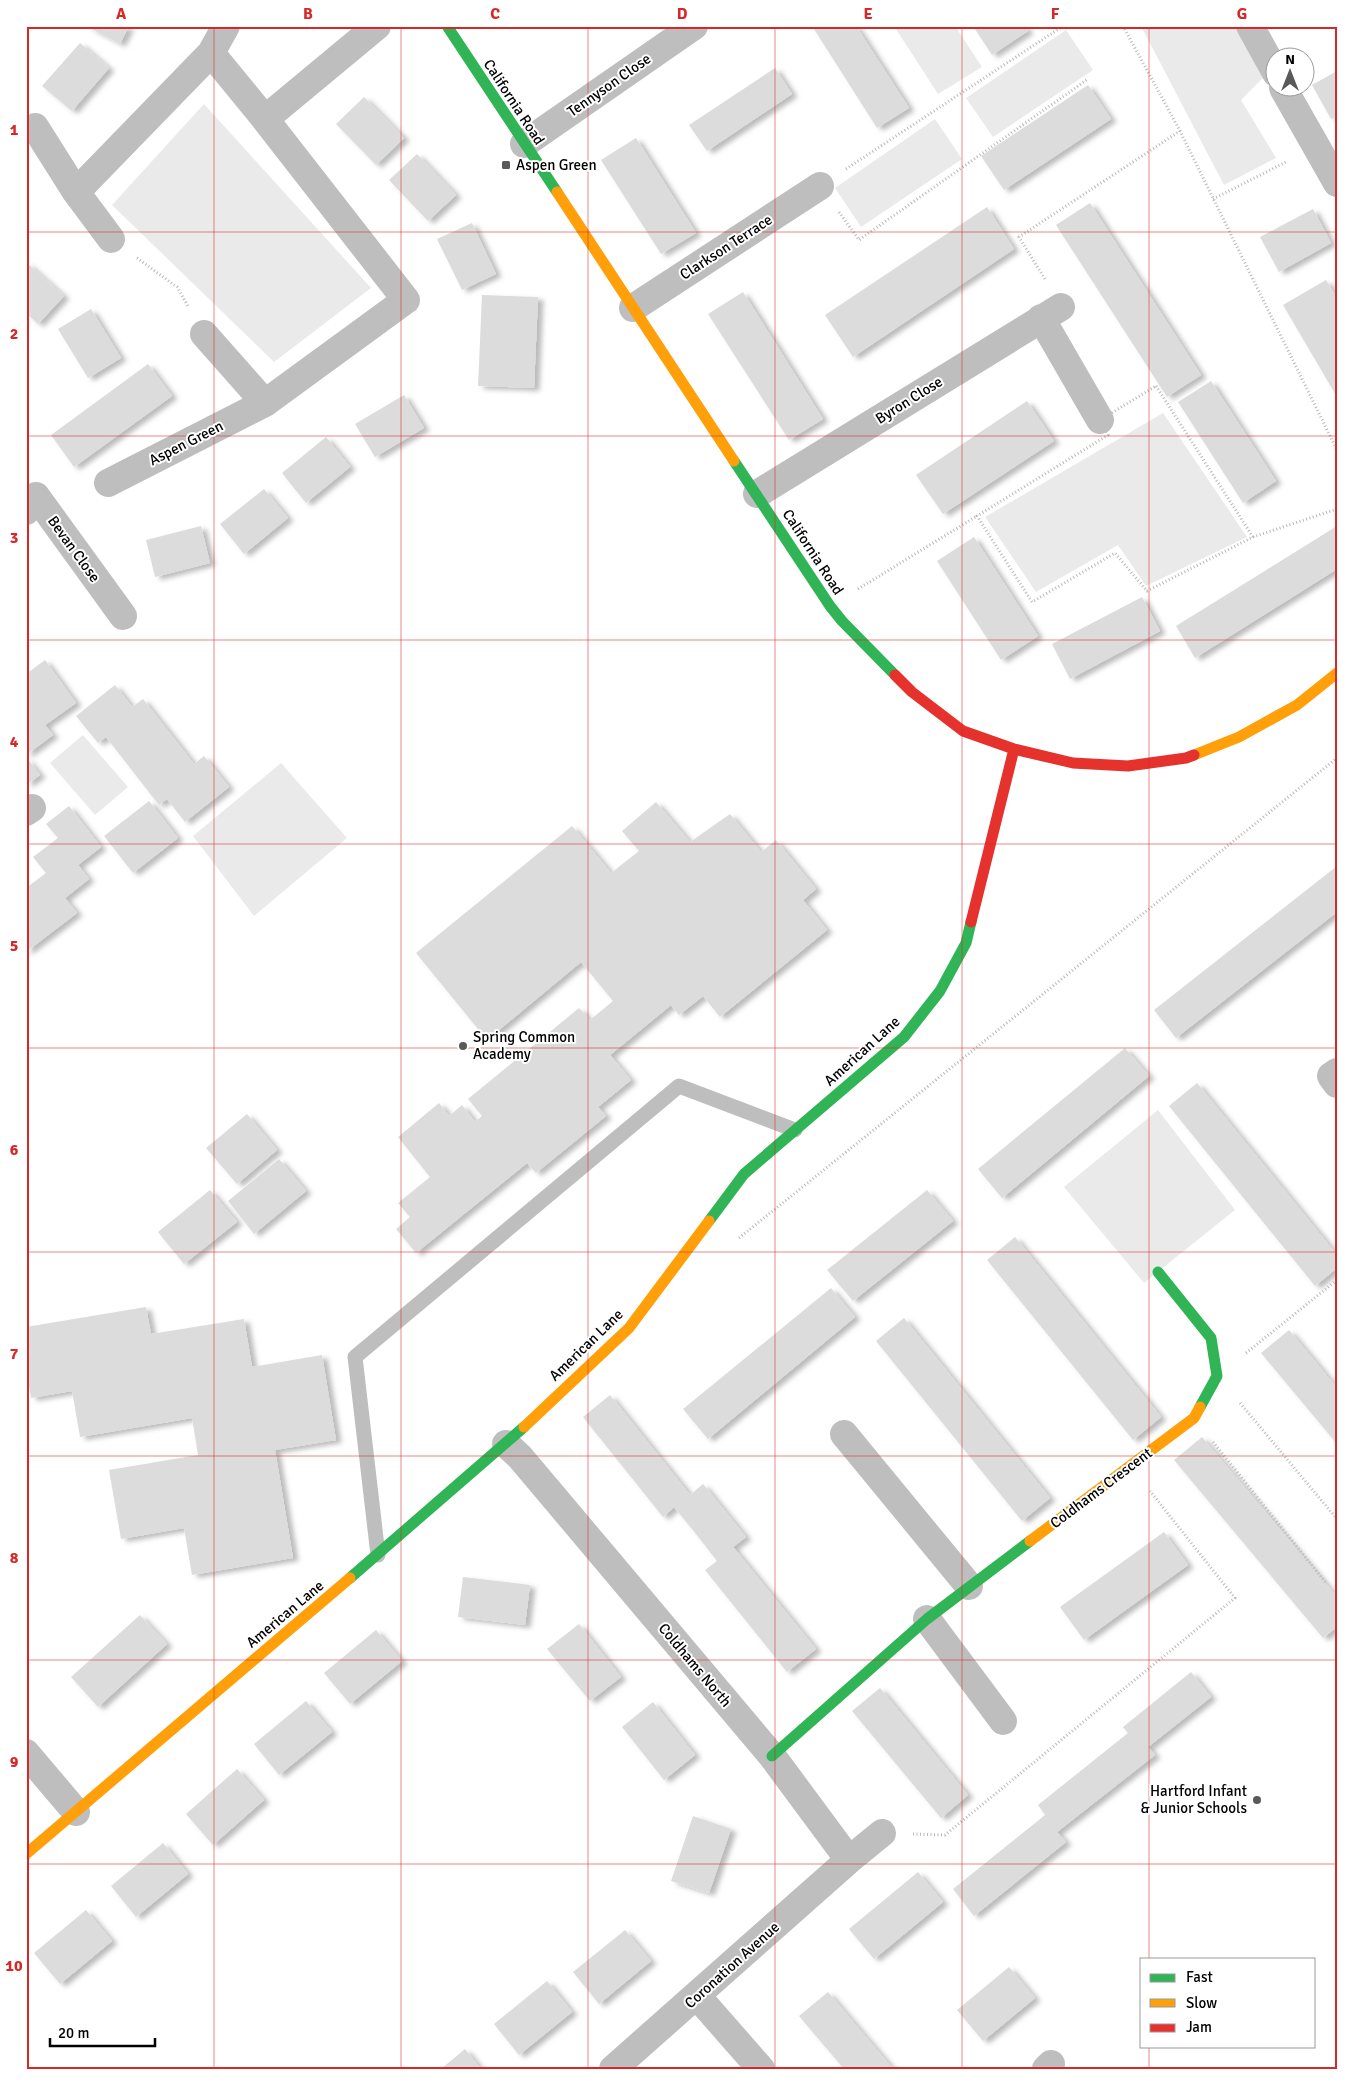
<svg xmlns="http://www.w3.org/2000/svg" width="1363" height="2095" font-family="Signika,sans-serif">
<defs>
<filter id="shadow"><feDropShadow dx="5.5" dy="3" stdDeviation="2.5" flood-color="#0004"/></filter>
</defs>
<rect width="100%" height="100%" fill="#fff"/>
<path fill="#eaeaea" d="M894,26H955L982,67L938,94Z
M1141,26H1240L1267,74L1241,100L1276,158L1224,185Z
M1066,30L1093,70L993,137L966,98Z
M204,104L371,288L274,362L112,205Z
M935,119L962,159L861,227L835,188Z
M1163,413L1247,537L1146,586L1118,545L1036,592L985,517Z
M83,735L128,787L95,815L50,763Z
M281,763L347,838L254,916L193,836Z
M1158,1110L1235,1210L1144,1283L1064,1187Z"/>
<path fill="#dcdcdc" filter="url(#shadow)" d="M86,26H129L120,44Z
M812,26H856L909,108L877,128Z
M973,26H1025L1028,31L992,55Z
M80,43L109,68L72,111L42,86Z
M775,68L792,94L707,151L689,125Z
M1337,71V116L1331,119L1312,85Z
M1088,85L1111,119L1004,190L981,156Z
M364,97L404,138L376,165L336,124Z
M636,138L696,233L661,254L601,160Z
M417,154L456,195L428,221L389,180Z
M1090,203L1201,375L1167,397L1056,225Z
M987,207L1014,249L853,357L825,315Z
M1313,209L1331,243L1279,272L1260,237Z
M472,223L496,274L462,290L437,239Z
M26,262L64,296L38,324L26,313Z
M1326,280L1337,298V397L1283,305Z
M743,292L823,419L789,440L708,314Z
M482,295L538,297L534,388L478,386Z
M91,309L121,358L88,378L58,329Z
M148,364L172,396L74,467L51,435Z
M1211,381L1276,481L1243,503L1178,402Z
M404,395L424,428L375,457L355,424Z
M1027,401L1054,441L943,514L916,475Z
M326,437L350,467L306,503L282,473Z
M264,489L288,518L244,554L220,524Z
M201,526L210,563L155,577L146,540Z
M1337,526V569L1195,658L1176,626Z
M974,537L1038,636L1001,660L937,561Z
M1142,597L1160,631L1070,679L1052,644Z
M45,660L76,703L45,725L53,735L26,755V674Z
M115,685L132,707L143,699L194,764L204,756L229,787L185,822L167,799L159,805L106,737L98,743L76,716Z
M26,757L40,775L26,785Z
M149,801L178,838L133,873L104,836Z
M656,802L690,842L730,814L761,852L776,840L816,889L803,900L827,930L720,1017L703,996L679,1015L671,1005L610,1055L631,1080L598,1107L606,1116L536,1173L527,1163L416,1253L396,1229L410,1217L398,1203L430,1177L398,1137L439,1103L449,1116L462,1105L475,1122L482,1116L468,1099L579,1008L590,1020L613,1001L581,962L487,1040L416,953L572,826L611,873L639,851L622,831Z
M69,806L101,847L78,865L89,879L65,898L77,913L26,952V888L46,873L33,857L58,838L46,824Z
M1337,866V912L1176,1038L1154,1010Z
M1125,1048L1149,1076L1002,1198L978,1169Z
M1197,1083L1337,1255V1268L1315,1286L1169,1106Z
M247,1114L277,1150L237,1184L206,1148Z
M279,1159L306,1191L254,1234L228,1201Z
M210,1190L237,1222L184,1264L158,1232Z
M927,1190L953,1221L853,1301L827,1270Z
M1015,1237L1161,1417L1133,1440L987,1260Z
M831,1288L855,1317L708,1439L683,1409Z
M146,1307L151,1334L244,1319L252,1367L322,1355L336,1440L275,1450L293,1558L192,1575L184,1528L121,1539L109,1470L198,1455L192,1418L80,1437L72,1391L31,1398L26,1367V1327Z
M904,1318L1050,1498L1022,1521L876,1341Z
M1289,1330L1337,1388V1444L1261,1353Z
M610,1395L690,1495L703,1484L746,1537L733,1547L816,1649L787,1672L705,1570L717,1561L696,1534L674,1507L663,1517L583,1417Z
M1202,1437L1337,1597V1627L1323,1638L1174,1460Z
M1164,1532L1188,1565L1084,1640L1060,1607Z
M463,1577L530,1585L525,1625L458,1617Z
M140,1615L167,1644L98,1707L71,1677Z
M579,1624L621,1677L590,1701L547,1649Z
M376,1630L402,1661L350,1704L324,1673Z
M1191,1672L1211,1697L1148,1747L1155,1755L1057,1832L1066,1842L974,1916L953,1889L1045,1815L1038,1805L1128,1733L1123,1727Z
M880,1688L968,1795L941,1818L852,1711Z
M306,1701L332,1732L279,1775L254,1744Z
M653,1702L695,1755L664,1780L622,1727Z
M237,1769L264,1800L213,1845L186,1814Z
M693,1816L731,1829L709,1893L671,1881Z
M163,1843L188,1874L136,1917L111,1886Z
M918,1872L943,1902L874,1959L849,1929Z
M86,1910L112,1941L60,1984L34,1953Z
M625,1930L651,1961L599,2004L573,1972Z
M1009,1967L1035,1998L983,2041L957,2010Z
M547,1981L572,2012L519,2055L494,2024Z
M828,1992L854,2023L893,2069H844L799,2016Z
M465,2049L481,2069H441Z"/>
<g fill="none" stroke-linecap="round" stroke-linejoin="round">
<path stroke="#b8b8b8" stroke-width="3" stroke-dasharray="1 2.5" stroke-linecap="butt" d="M1123,26L1180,131L1337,450
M846,169L1063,26
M1213,199L1288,161
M839,212L859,240L1088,79
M137,258L177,287L189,308
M1045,279L1019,237L1180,131
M1156,386L1253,537L1147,591L1115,553L1032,602L977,516L1108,435L1100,420Z
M1253,537L1337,509
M858,589L977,516
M739,1238L1337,758
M1246,1353L1337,1280
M1240,1403L1337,1519
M1213,1442L1326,1583
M913,1834L945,1835L1235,1598L1150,1491"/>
<path stroke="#bebebe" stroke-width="15" d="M378,1555L355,1357L679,1086L795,1130"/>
<path stroke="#bebebe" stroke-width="28" d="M1250,26L1276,73
M1283,88L1337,183
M265,119L377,26
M35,127L76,192L111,239
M524,144L694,26
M76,192L211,53L226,26
M633,308L820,186
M1041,318L1100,420
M204,334L265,403
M108,483L265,403L406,300L265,119L211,53
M757,494L1061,307
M26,511L36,496L123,616
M26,812L32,808
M1337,1072L1331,1076L1337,1084
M844,1434L969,1586
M506,1444L520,1457L772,1756L849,1860L882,1833
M927,1619L1003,1721
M26,1753L76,1812
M697,1996L761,2069
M613,2069L849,1860
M1046,2069L1051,2064"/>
<path stroke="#30b455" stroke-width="11" d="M447,26L557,192
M734,461L830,606L842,621L895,675
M709,1221L744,1174L904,1037L940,991L966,943L971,922
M1158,1272L1211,1338L1217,1376L1200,1407
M350,1578L524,1427
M772,1756L927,1619L1030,1541"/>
<path stroke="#ff9f0a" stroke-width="11" d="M557,192L734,461
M1194,755L1239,737L1297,705L1337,673
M524,1427L629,1328L709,1221
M1030,1541L1194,1418L1200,1407
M26,1854L350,1578"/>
<path stroke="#e5322d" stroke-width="11" d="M895,675L912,692L963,731L1014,749L1073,763L1128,766L1186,758L1194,755
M971,922L1014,749"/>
</g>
<path fill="none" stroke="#d62828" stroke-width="1" stroke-opacity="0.55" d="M214,26V2069M401,26V2069M588,26V2069M775,26V2069M962,26V2069M1149,26V1959M26,232H1337M26,436H1337M26,640H1337M26,844H1337M26,1048H1337M26,1252H1337M26,1456H1337M26,1660H1337M26,1864H1337M1149,2046V2069"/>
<g fill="#595959" stroke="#fff" stroke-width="2">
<rect x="501" y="160" width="10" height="10" rx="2.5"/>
<circle cx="463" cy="1046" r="5"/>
<circle cx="1257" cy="1800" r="5"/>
</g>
<g text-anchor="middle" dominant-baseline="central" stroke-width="4" stroke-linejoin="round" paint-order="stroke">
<g font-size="15" fill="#000" stroke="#fff">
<text transform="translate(609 85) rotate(-35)">Tennyson Close</text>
<text transform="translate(514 102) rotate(57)">California Road</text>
<text transform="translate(726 247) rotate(-33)">Clarkson Terrace</text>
<text transform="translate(909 400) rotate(-32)">Byron Close</text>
<text transform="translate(186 443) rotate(-27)">Aspen Green</text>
<text transform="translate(74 549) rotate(54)">Bevan Close</text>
<text transform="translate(813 552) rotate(57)">California Road</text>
<text transform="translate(862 1051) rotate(-42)">American Lane</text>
<text transform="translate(586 1345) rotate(-44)">American Lane</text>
<text transform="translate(1101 1488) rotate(-37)">Coldhams Crescent</text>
<text transform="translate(285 1614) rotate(-40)">American Lane</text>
<text transform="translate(695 1665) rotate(50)">Coldhams North</text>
<text transform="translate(732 1965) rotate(-42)">Coronation Avenue</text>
</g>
<g font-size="15" fill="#000" stroke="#fff" text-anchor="start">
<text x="516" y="165">Aspen Green</text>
<text x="473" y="1037">Spring Common<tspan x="473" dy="17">Academy</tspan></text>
<text x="1247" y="1791" text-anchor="end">Hartford Infant<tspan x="1247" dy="17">&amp; Junior Schools</tspan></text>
</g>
</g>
<rect width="1363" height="2095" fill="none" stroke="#ffffff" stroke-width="55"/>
<rect x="1140" y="1958" width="175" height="90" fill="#ffffff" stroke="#999999"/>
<rect x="1150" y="1974" width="25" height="8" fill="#30b455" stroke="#999999"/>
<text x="1186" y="1982" font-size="15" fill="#000000">Fast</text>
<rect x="1150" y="1999" width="25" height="8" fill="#ff9f0a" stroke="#999999"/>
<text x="1186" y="2008" font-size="15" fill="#000000">Slow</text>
<rect x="1150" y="2024" width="25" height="8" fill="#e5322d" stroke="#999999"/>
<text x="1186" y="2032" font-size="15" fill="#000000">Jam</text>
<g transform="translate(1290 72)"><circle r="24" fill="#ffffff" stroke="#999999"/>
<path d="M0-4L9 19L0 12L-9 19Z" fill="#595959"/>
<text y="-8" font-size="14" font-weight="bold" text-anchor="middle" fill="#000000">N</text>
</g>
<path d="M50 2038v8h105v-8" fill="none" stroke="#000000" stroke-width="2.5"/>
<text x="58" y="2038" font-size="15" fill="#000000" stroke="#ffffff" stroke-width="4" paint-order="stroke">20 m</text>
<rect x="28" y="28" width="1308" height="2040" fill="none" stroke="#d62828" stroke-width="2"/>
<g font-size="16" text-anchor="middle" font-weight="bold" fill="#d62828">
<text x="121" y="19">A</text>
<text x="308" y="19">B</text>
<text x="495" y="19">C</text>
<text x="682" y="19">D</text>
<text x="868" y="19">E</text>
<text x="1055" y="19">F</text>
<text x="1242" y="19">G</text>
<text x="14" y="135">1</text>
<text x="14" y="339">2</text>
<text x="14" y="543">3</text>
<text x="14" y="747">4</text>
<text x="14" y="951">5</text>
<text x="14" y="1155">6</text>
<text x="14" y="1359">7</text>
<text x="14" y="1563">8</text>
<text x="14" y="1767">9</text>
<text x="14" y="1971">10</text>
</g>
</svg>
